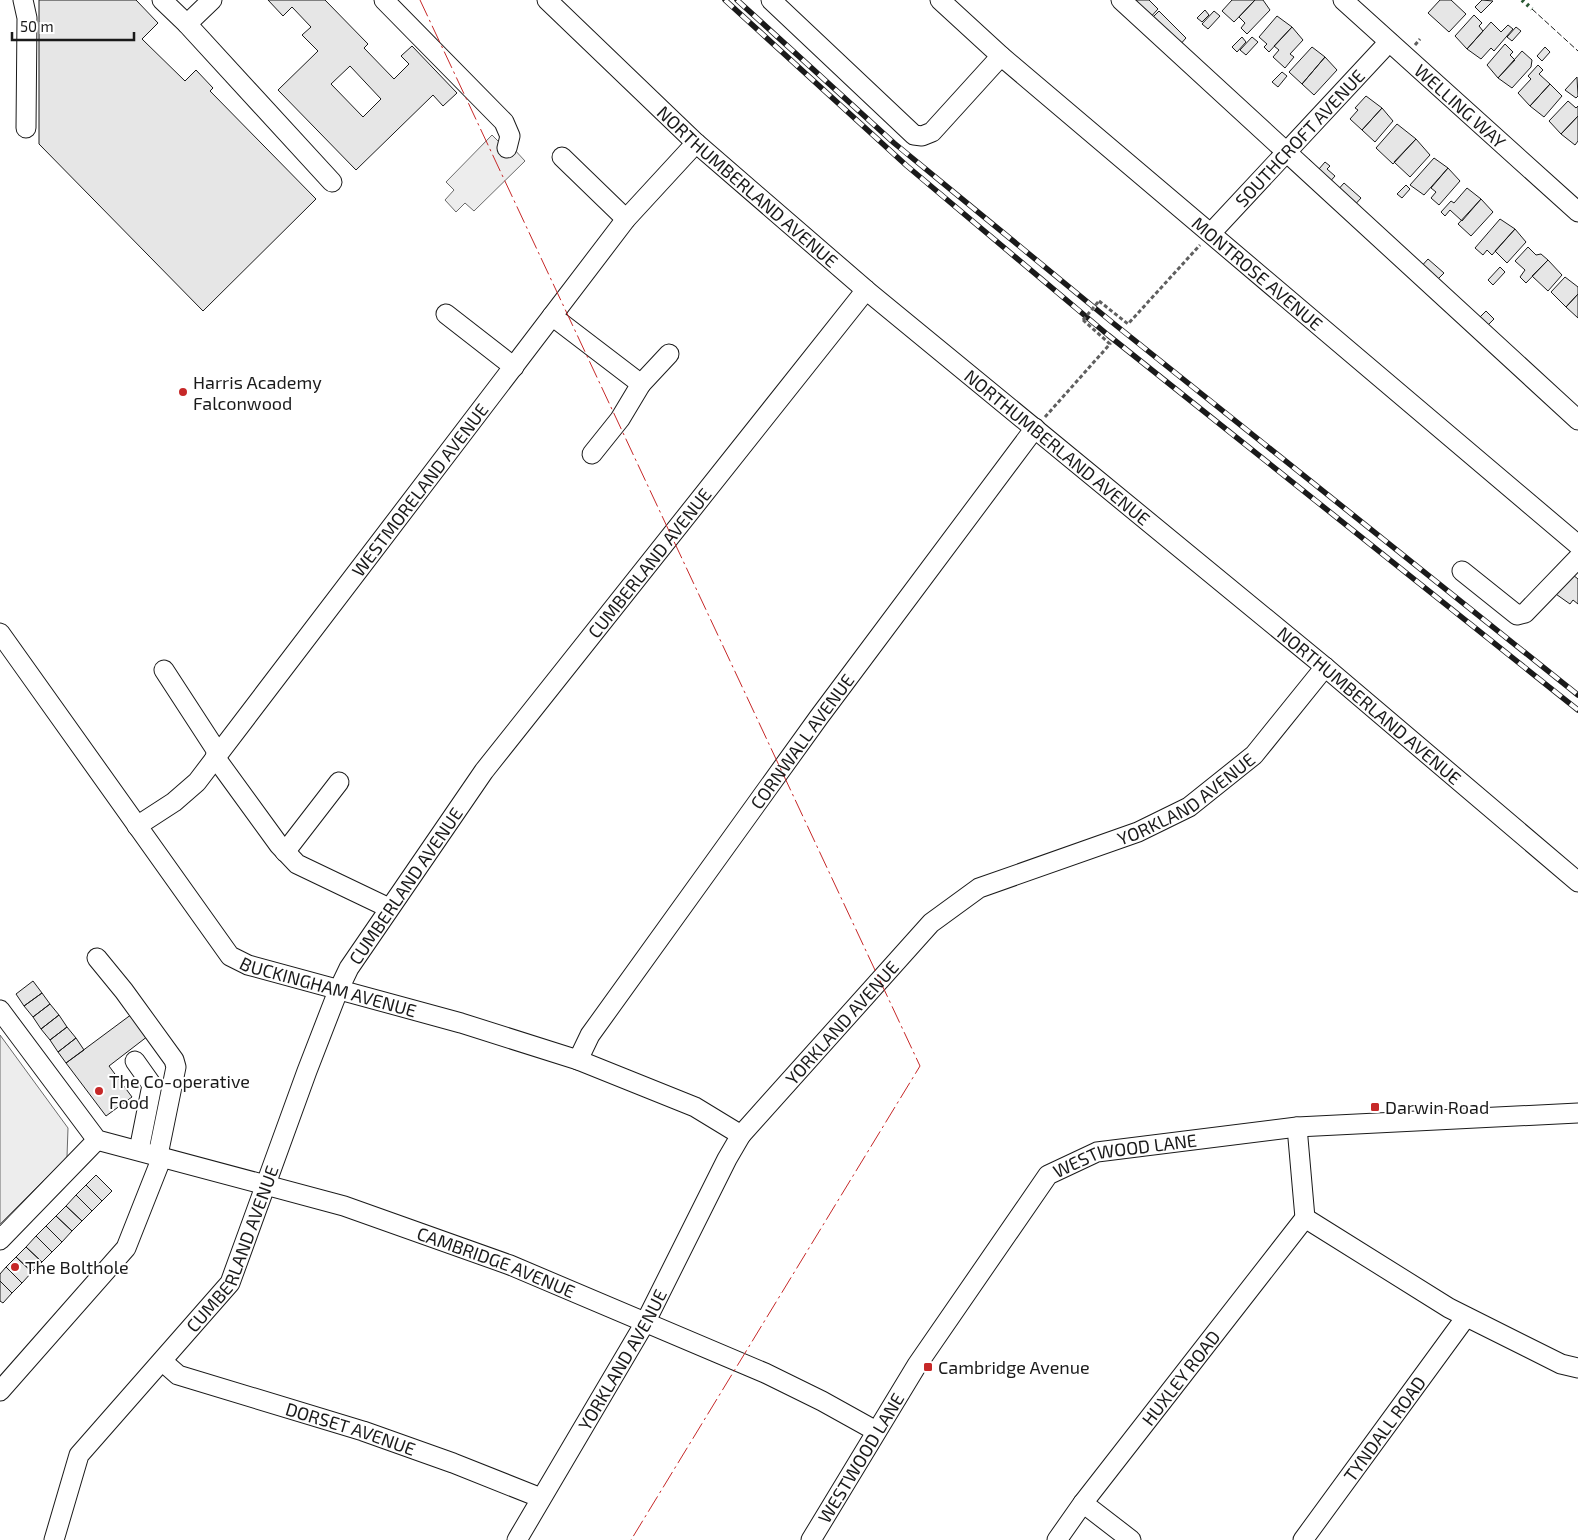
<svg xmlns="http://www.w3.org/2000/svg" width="1578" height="1540" font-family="'Exo 2',sans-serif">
<rect width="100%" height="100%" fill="#fff"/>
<path fill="#ededed" stroke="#6a6a6a" d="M492,135L502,145L513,148L525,161L474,211L465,203L456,212L445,200L454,190L446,182Z
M0,1035L68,1128L67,1157L0,1224Z"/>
<path fill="#e6e6e6" stroke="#1a1a1a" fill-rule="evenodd" d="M39,0H136L158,23L142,39L185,81L196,70L213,88L210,91L316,199L203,311L39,144Z
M268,0H325L368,44L364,48L394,79L409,64L401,56L412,46L457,93L443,106L433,95L356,170L278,90L318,51L302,35L311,27L292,7L283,16ZM350,66L381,99L363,117L331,84Z
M1137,0H1149L1158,9L1148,20L1133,5Z
M1232,0H1255L1234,22L1222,11Z
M1255,0H1263L1270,10L1247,34L1241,28L1245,23L1239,17Z
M1440,0H1451L1466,14L1449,32L1428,13Z
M1482,0L1493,1L1481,13L1475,7Z
M1205,10L1209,15L1202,22L1197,18Z
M1159,11L1186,38L1178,47L1150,20Z
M1214,11L1220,16L1208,29L1202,24Z
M1474,15L1482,23L1479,26L1483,31L1467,49L1455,36Z
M1277,16L1292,27L1269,52L1264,47L1267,44L1259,37Z
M1491,22L1501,32L1508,25L1513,29L1494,51L1491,48L1481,59L1467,49Z
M1292,27L1303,40L1290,54L1294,57L1285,68L1273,57L1279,50L1274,46Z
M1516,27L1521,31L1512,41L1507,37Z
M1242,37L1246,42L1237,52L1232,47Z
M1252,37L1258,42L1246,55L1240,50Z
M1505,44L1513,52L1510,55L1515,60L1498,78L1487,65Z
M1312,47L1325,57L1302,84L1289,72Z
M1545,47L1550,52L1542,61L1537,56Z
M1522,51L1532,60L1531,67L1512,88L1498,78Z
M1325,57L1337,70L1314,95L1302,84Z
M1538,65L1543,70L1539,74L1550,84L1530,106L1518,93L1531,79L1528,76Z
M1282,72L1287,76L1278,87L1272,82Z
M1577,77L1578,96L1576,98L1565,90Z
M1550,84L1562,96L1544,117L1530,106Z
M1366,96L1382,108L1362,130L1350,119L1358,110L1355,108Z
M1568,101L1576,108L1578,106V116L1561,134L1549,121Z
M1382,108L1393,121L1375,142L1362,130Z
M1578,116V141L1575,145L1561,134Z
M1397,124L1416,139L1393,164L1376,148Z
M1416,139L1430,155L1410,177L1394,162Z
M1434,158L1448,168L1424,195L1410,185Z
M1309,159L1319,169L1325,162L1330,166L1327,169L1335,176L1327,185L1304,164Z
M1448,168L1460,181L1439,205L1431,198L1436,192L1431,188Z
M1344,183L1361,198L1352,208L1336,192Z
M1406,185L1410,189L1402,198L1397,194Z
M1467,188L1481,199L1462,221L1450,210L1445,216L1441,212L1451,201L1454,203Z
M1481,199L1493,212L1471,236L1458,224Z
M1500,219L1515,229L1492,255L1487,250L1483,255L1475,248Z
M1515,229L1526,242L1507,263L1495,251Z
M1528,247L1536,255L1541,254L1548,260L1526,283L1520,277L1525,270L1515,261Z
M1428,259L1444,273L1434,283L1419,269Z
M1548,260L1562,275L1548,291L1532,276Z
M1500,267L1505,272L1493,285L1488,280Z
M1565,277L1578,287V294L1566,307L1551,292Z
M1578,294V318L1566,307Z
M1486,311L1494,319L1487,326L1479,318Z
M1573,575L1578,579V604L1573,600L1570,604L1553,592Z
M33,981L42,993L24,1006L16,994Z
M42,993L50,1004L33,1017L24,1006Z
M50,1004L59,1015L41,1029L33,1017Z
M132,1014L148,1036L109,1066L132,1097L106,1116L66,1063Z
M59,1015L67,1027L50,1040L41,1029Z
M67,1027L76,1038L58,1052L50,1040Z
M76,1038L84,1050L66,1063L58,1052Z
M96,1175L112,1191L102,1201L86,1185Z
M86,1185L102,1201L92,1211L76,1195Z
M76,1195L92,1211L82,1221L66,1206Z
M66,1206L82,1221L72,1231L56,1216Z
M56,1216L72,1231L62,1242L46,1226Z
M46,1226L62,1242L52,1252L36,1236Z
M36,1236L52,1252L42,1262L26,1247Z
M26,1247L42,1262L32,1272L16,1257Z
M16,1257L32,1272L22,1283L6,1267Z
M6,1267L22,1283L12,1293L0,1281V1274Z
M0,1281L12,1293L3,1303L0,1301Z"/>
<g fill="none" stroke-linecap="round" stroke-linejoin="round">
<defs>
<g id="minor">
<path d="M23,0L27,18L26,128"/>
<path d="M162,0L187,24L212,0"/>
<path d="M384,0L504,122L510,136L507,148"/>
<path id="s1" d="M547,0L696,143L866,290L1325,667L1578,882"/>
<path d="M771,0L914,135L922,136L932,132L1001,56"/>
<path id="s2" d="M940,0L1001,56L1578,545"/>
<path d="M1121,0L1578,420"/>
<path id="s3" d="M1343,0L1578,212"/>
<path d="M187,24L332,182"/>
<path d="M562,157L626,219"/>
<path id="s4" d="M1211,233L1389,42"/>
<path d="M446,314L514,367"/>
<path d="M552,316L641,384L669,354"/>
<path d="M592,454L620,419L641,384"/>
<path d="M1462,571L1517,615L1525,613L1578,558"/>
<path id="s5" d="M0,633L230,956L248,965L461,1023L578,1060L695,1107L741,1135"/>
<path d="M164,670L218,753"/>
<path d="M215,757L279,845L297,864L389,908"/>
<path id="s6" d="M137,826L174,802L197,782L626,219L696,143"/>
<path d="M285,852L339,782"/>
<path d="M97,958L124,991L174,1060L176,1067L158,1155"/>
<path id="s7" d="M0,1010L97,1140L344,1206L510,1265L765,1373L822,1401L876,1431"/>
<path id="s8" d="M578,1060L590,1035L819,717L1035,428"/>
<path d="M135,1061L152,1085L139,1150"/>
<path d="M1297,1127L1305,1218"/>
<path d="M1305,1218L1449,1308L1561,1364L1578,1368"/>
<path d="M0,1240L97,1140"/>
<path id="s9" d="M162,1361L178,1375L363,1431L453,1463L541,1498"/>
<path d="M0,1391L126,1248L162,1157"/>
<path d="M1083,1503L1131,1540"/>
<path id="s10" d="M54,1540L79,1455L230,1283L307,1071L338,991L349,968L484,771L866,290"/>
<path id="s11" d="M517,1540L646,1321L727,1159L741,1135L931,923L979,888L1138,832L1189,807L1254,755L1325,667"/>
<path id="s12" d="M811,1540L917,1365L1048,1175L1097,1152L1297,1127L1578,1113"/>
<path id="s13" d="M1057,1540L1083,1503L1305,1218"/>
<path id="s14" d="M1303,1540L1466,1317"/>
</g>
</defs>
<use href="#minor" stroke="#1a1a1a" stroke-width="21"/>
<path stroke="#5f5f5f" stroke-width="3" stroke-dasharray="4 2.5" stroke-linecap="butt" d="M1415,45L1420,39
M1099,301L1128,324L1200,245
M1045,417L1110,344L1083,320"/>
<use href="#minor" stroke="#fff" stroke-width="19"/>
<defs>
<path id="rail" d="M725,0L907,166L1108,335L1578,710
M737,0L894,143L1113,323L1578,695"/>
</defs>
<use href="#rail" stroke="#1a1a1a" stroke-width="5.5"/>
<use href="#rail" stroke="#fff" stroke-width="4" stroke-dasharray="11" stroke-linecap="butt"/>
<path stroke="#5f5f5f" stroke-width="3" stroke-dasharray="4 2.5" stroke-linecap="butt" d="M1083,320L1099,301"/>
<path stroke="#2b5a34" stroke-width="4" stroke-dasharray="2.5 4" stroke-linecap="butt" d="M1522,0L1532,9"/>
<path stroke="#1a1a1a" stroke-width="1" stroke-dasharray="6 2.5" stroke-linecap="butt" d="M1532,9L1578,51"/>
<path stroke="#c62828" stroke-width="1" stroke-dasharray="18 4 2.5 4" stroke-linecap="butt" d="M420,0L920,1066L631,1540"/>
</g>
<g fill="#c62828" stroke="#fff" stroke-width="2">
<circle cx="183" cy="392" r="5"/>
<circle cx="99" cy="1091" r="5"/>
<rect x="1370" y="1102" width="10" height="10" rx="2.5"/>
<circle cx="15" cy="1267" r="5"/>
<rect x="923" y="1362" width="10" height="10" rx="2.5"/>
</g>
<g text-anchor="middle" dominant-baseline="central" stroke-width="4" stroke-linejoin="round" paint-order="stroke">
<g font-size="18" fill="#1a1a1a" stroke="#fff">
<text stroke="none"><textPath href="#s3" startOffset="158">WELLING WAY</textPath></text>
<text stroke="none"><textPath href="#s4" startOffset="130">SOUTHCROFT AVENUE</textPath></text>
<text stroke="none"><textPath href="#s1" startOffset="274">NORTHUMBERLAND AVENUE</textPath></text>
<text stroke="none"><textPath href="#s2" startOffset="419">MONTROSE AVENUE</textPath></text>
<text stroke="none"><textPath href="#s1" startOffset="679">NORTHUMBERLAND AVENUE</textPath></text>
<text stroke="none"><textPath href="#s6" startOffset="442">WESTMORELAND AVENUE</textPath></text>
<text stroke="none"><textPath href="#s10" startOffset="1159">CUMBERLAND AVENUE</textPath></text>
<text stroke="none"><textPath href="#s1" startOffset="1084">NORTHUMBERLAND AVENUE</textPath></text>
<text stroke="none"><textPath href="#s8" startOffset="390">CORNWALL AVENUE</textPath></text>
<text stroke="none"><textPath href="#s11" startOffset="1034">YORKLAND AVENUE</textPath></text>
<text stroke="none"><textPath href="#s10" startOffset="754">CUMBERLAND AVENUE</textPath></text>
<text stroke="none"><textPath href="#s5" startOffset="500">BUCKINGHAM AVENUE</textPath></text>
<text stroke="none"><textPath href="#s11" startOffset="614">YORKLAND AVENUE</textPath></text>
<text stroke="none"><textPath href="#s12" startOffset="516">WESTWOOD LANE</textPath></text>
<text stroke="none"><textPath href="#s10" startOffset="349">CUMBERLAND AVENUE</textPath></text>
<text stroke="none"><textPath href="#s7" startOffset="580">CAMBRIDGE AVENUE</textPath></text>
<text stroke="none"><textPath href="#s11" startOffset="209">YORKLAND AVENUE</textPath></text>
<text stroke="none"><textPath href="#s13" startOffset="204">HUXLEY ROAD</textPath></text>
<text stroke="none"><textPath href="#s9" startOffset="202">DORSET AVENUE</textPath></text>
<text stroke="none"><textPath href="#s14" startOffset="138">TYNDALL ROAD</textPath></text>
<text stroke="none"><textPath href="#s12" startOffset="96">WESTWOOD LANE</textPath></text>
</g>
<g font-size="18" fill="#1a1a1a" stroke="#fff" text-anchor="start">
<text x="193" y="382">Harris Academy<tspan x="193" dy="21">Falconwood</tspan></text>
<text x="109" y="1081">The Co-operative<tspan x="109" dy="21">Food</tspan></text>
<text x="1385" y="1107">Darwin Road</text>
<text x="25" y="1267">The Bolthole</text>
<text x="938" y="1367">Cambridge Avenue</text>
</g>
</g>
<path d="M12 32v8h122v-8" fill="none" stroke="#1a1a1a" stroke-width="2.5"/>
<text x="20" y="32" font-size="15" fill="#1a1a1a" stroke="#ffffff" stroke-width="4" paint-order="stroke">50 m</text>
</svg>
